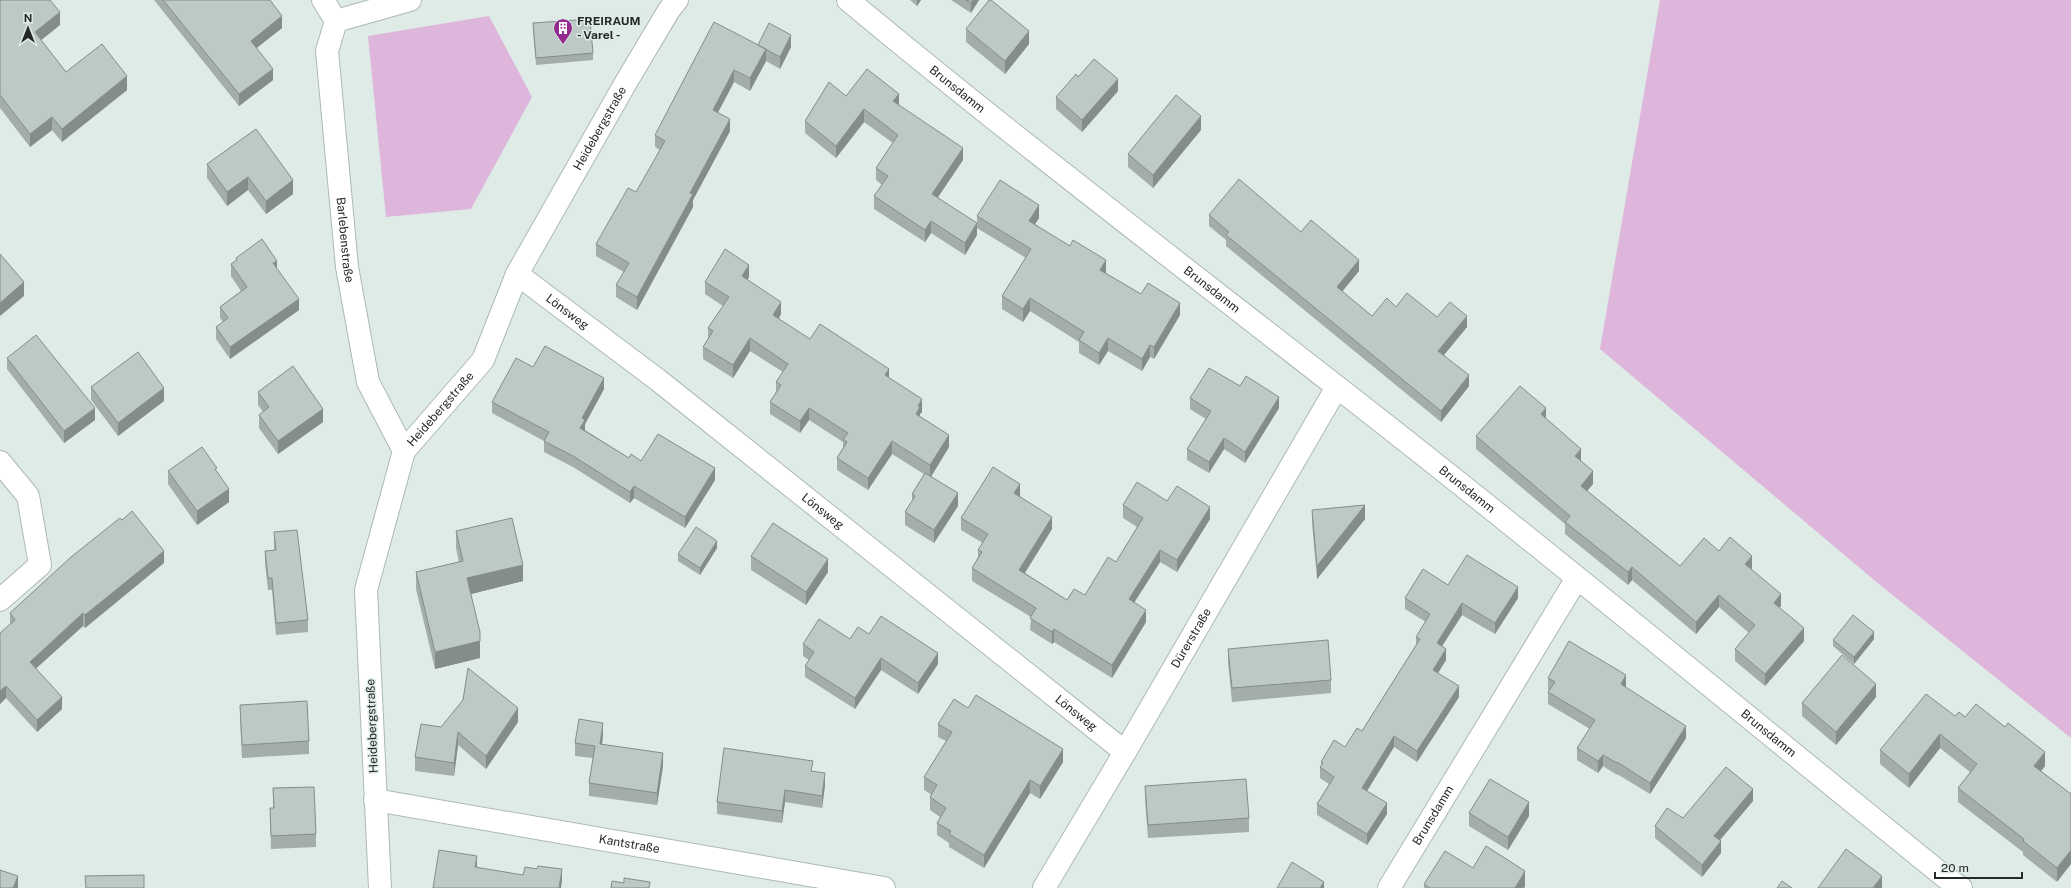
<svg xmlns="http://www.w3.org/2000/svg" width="2071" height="888" font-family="'Public Sans',sans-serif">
<rect width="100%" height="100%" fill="#deebe7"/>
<path fill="#dfb6db" d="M1660,0H2071V738L1880,585L1600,349Z
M489,16L532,97L471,209L386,217L368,36Z"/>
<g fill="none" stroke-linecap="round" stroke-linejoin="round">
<defs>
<g id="minor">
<path d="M323,0L336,21"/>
<path id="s1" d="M848,0C1009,134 1176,261 1341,390C1545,549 1744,714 1945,877L1961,888"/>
<path id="s2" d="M336,21L327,51L347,267L368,382L404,451"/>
<path d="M336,21L410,0"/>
<path id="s3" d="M517,274L658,380L1125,752"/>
<path d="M0,462L28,496L40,565L0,600"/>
<path id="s4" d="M375,800L884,888"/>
<path id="s5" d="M380,888L366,590L404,451L483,360L517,274L625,84L669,10L677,0"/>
<path id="s6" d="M1044,888L1125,752L1337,387"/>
<path id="s7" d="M1389,888L1577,578"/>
</g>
</defs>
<use href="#minor" stroke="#adb9b5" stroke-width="24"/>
<use href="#minor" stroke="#fff" stroke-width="22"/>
</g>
<path fill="#a3adaa" d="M154,0H270L282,28L257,48L273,80L239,106Z
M910,0H921L917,6Z
M951,0H979L971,13Z
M0,1L60,25L41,40L66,72L127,90L62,142L52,130L30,147L0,108Z
M533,23L593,53V60L536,65L533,30Z
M966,29L1029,44L1005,74L966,42Z
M758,45L791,47L780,69L766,61L750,91L734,82L718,112L730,131L693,200V207L637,310L616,297V285L624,272L596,256V244L636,192L660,150L655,147V135Z
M1078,77L1118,91L1082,132L1056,109V97Z
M846,96L899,105L963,160L938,197L977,235L965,255L931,233L925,242L874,209V196L882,185L876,180V168L893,143L864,122L836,158L805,133V121Z
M256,129L293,194L266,214L248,190L227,206L207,178V164Z
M1201,130L1153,188L1128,167V154Z
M1209,215L1301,232L1359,271L1342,291L1372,316L1396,307L1437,317L1467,327L1444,355L1469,386L1441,422L1226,246V240L1209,226Z
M977,216L1039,218L1035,224L1106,273L1141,294L1180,315L1154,359L1150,357L1142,371L1108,351L1099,365L1079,353V342L1030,311L1023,322L1002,309V296L1026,258L977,228Z
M236,258L277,269L299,310L230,359L216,339V327L223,322L220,318V307L241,291L231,276V264L236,261Z
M749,277L747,280L781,314L779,319L810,339L889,378L922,412L920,414V417L949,447L931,477L958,506L934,543L905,525V512L912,501V494L924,474L892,454L868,490L837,470V458L843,448V442L809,420L800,433L770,414V402L776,392V382L783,372L750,351L733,378L703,359V347L708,339V328L723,306L705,294V282Z
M7,358L95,420L64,443L7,369Z
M533,367L604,389L585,424V430L629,458L715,480L685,528L634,498L630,503L573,467L544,452V441L492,413V402Z
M1240,386L1279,408L1245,463L1224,449L1209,473L1187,460V449L1206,419L1190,409V398Z
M91,387L164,401L118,436L91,400Z
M258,392L323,422L278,454L259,428V415L263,412L258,405Z
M1546,418L1581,461L1593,484L1587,491L1680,566L1719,551L1752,568L1751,569L1781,606L1779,608L1804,641L1765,686L1735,661V649L1749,633L1719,607L1696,634L1632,580L1628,585L1565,534V524L1476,449V436Z
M168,471L217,472L229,502L197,525L168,484Z
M1020,496L1052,529L1025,573L1067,600L1085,595L1116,562L1137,527L1123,518V505L1167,501L1210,519L1177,572L1160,562L1134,602L1146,622L1112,678L1054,642L1052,644L1030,630L1031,617L972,581V568L978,557V550L983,543L961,530V518Z
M1312,510L1365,519L1317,579L1312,523Z
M456,531L523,581L471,594L480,658L435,669L416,589V572L459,562L456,548Z
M274,532L308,620V632L276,635L272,590H268L265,563V551L274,550Z
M717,548L700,575L678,561V554Z
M751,556L828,572L806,605L751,570Z
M164,563L85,628L83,626L36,668L62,709L37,732L6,698L0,704V633L10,625V613Z
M1448,585L1518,598L1495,634L1462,615L1442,646L1446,660L1438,673L1459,697L1417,762L1394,747L1367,791L1387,814L1367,845L1317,815V804L1329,784L1320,778V767L1321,766V762L1345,747L1362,731L1416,645V637L1426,622L1405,609V598Z
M869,634L938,664L918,694L881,670L855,709L805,677V666L809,660L803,656V644L850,639Z
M1874,639L1854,664L1833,646V640Z
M1228,649L1331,680V693L1232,702L1228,662Z
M1548,678L1626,687V688L1686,738L1650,794L1617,774V775L1603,766L1598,773L1577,760V748L1590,729L1548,704V692L1549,691L1548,689Z
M1876,697L1836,745L1802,716V703Z
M240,705L309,741V754L242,758L240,718Z
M968,708L1063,762L1040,799L1030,793L984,868L949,847V843L937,835V823L940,817L930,810V797L932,795L924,790V777L946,741L938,737V724Z
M1955,716L1965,717L2045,766L2041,771L2071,794L2057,882L2023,855V852L1958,802V788L1970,772L1940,748L1909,788L1880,764V750Z
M518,722L486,769L458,745L454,776L415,771V757L441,727Z
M603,735L602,745L663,766L657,805L589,796V783L593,758L575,756V743Z
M813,771L825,785L822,808L785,802L782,823L717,814V802Z
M1145,786L1249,818V832L1148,838L1145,799Z
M273,788L316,834V847L271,849L270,808H273Z
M1753,801L1720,840L1721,853L1702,877L1655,838V826L1683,818Z
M1469,813L1529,816L1508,850L1469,826Z
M1424,884L1525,886L1524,888H1424Z"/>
<path fill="#848d8b" d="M917,0H921L917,6Z
M973,0H979L971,13V3Z
M60,12V25L35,45V32Z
M282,16V28L251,52V41Z
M1029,31V44L1005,74V61Z
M791,35V47L780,69V57Z
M766,49V61L750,91V78Z
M273,69V80L239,106V94Z
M734,70V82L713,122V110Z
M127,76V90L62,142V129Z
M1118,79V91L1082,132V120Z
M899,94V106L893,101Z
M864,109V122L836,158V146Z
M1201,116V130L1153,188V175Z
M52,117V130L30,147V134Z
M730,119V131L693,200V207L637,310V297L690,193Z
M963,148V160L932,206V194Z
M248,177V190L227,206V192Z
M293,180V194L266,214V201Z
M1039,205V218L1029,233V221Z
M931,221V233L925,242V230Z
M977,223V235L965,255V243Z
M1106,260V273L1100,283V270Z
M1359,260V271L1337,298V287Z
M277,261V272L273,263Z
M749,265V277L742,289V276Z
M24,282V296L0,316V303Z
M1030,298V311L1023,322V309Z
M299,299V310L230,359V347Z
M781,302V314L773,327V315Z
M1180,303V315L1154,359V347Z
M1467,316V327L1438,362V351Z
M750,338V351L733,378V365Z
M1108,338V351L1099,365V353Z
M1150,345V357L1142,371V359Z
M889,369V381L885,375Z
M1469,375V386L1441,422V411Z
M604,378V389L585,424V431L580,428L582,418Z
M164,388V401L118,436V423Z
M1279,397V408L1245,463V452Z
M922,399V412L920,414V419L916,414L918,406Z
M95,408V420L64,443V431Z
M809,408V420L800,433V421Z
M1546,408V421L1541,414Z
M323,409V422L278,454V441Z
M949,435V447L930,478V465Z
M1224,438V449L1209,473V462Z
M892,441V454L868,490V478Z
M1581,449V461L1575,456Z
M715,468V480L685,528V517Z
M1593,471V484L1581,498V486Z
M1020,484V496L1014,505V493Z
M634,486V498L630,503V492Z
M229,489V502L197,525V511Z
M958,493V506L934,543V530Z
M1365,505V519L1317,579V566Z
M1210,507V519L1177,572V560Z
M1052,517V529L1019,582V570Z
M717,541V548L700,575V568Z
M1160,550V562L1129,611V599Z
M164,551V563L85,628V615Z
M1752,556V568L1745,576V564Z
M828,559V572L806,605V592Z
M523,565V581L467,595V578Z
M1632,567V580L1628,585V572Z
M1518,587V598L1495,634V623Z
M1781,594V606L1774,615V603Z
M1719,595V607L1696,634V622Z
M1462,603V615L1437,654V643Z
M1146,610V622L1112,678V665Z
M83,613V626L30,674V662Z
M1804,628V641L1765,686V674Z
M1054,629V642L1052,644V632Z
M1874,632V639L1854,664V657Z
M480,641V658L435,669V652Z
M1446,649V660L1433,681V670Z
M938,653V664L918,694V683Z
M881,658V670L855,709V698Z
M1626,675V687L1621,696V684Z
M1876,684V697L1836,745V732Z
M6,686V698L0,704V691Z
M1459,686V697L1417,762V751Z
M62,697V709L37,732V720Z
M518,708V722L486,769V756Z
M603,723V735L600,757V744Z
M1686,726V738L1650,794V783Z
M458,732V745L454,776V763Z
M1940,734V748L1909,788V774Z
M1394,736V747L1362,799V788Z
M1063,749V762L1040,799V786Z
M2045,752V766L2034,780V766Z
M663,753V766L657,805V793Z
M1603,755V766L1598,773V761Z
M825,773V785L822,808V796Z
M1030,780V793L984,868V855Z
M1753,789V801L1714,847V836Z
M785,790V802L782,823V811Z
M1529,802V816L1508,850V837Z
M1387,803V814L1367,845V834Z
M1721,841V853L1702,877V865Z
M2071,850V864L2057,882V868Z
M477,856V867H475Z
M562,869V881L561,888H559Z
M1525,871V886L1524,888H1515Z
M18,876V888H13Z
M1882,876V888H1873Z
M1324,882V888H1320Z"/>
<path fill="#bdc9c6" stroke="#848d8b" d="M1,0H50L60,12L35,32L66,72L102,44L127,76L62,129L52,117L30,134L0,95V1Z
M163,0H270L282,16L251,41L273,69L239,94Z
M966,0H973L971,3Z
M989,0H991L1029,31L1005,61L966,29Z
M590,19L593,53L536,58L533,23Z
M714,22L766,49L750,78L734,70L713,110L730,119L690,193L693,194L637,297L616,285L629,263L596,244L628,188L636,192L665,141L655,135Z
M769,23L791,35L780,57L758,45Z
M1094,59L1118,79L1082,120L1056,97L1076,74L1078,77Z
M867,69L899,94L893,101L963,148L932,194L977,223L965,243L931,221L925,230L874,196L888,176L876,168L898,135L864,109L836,146L805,121L829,82L846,96Z
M1176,95L1201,116L1153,175L1128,154Z
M256,129L293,180L266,201L248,177L227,192L207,164Z
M1239,179L1301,232L1311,220L1359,260L1337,287L1372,316L1387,298L1396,307L1407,293L1437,317L1450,302L1467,316L1438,351L1469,375L1441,411L1226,235L1229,232L1209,215Z
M1000,180L1039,205L1029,221L1070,246L1073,240L1106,260L1100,270L1141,294L1148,283L1180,303L1154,347L1150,345L1142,359L1108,338L1099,353L1079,340L1084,332L1030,298L1023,309L1002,296L1031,249L977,216Z
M262,239L277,261L273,263L299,299L230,347L216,327L228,318L220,307L247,287L231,264L237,260L236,258Z
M725,249L749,265L742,276L781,302L773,315L810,339L820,324L889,369L885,375L922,399L918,406L920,407L916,414L949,435L930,465L892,441L868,478L837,458L847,442L843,439L848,433L809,408L800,421L770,402L781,385L776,382L788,364L750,338L733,365L703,347L713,331L708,328L729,297L705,282Z
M0,254L24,282L0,303Z
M36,335L95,408L64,431L7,358Z
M545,346L604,378L582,418L585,420L580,428L629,458L631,454L641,461L658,434L715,468L685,517L634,486L630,492L573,456L544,441L549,432L492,402L516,358L533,367Z
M138,352L164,388L118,423L91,387Z
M293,366L323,409L278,441L259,415L269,407L258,392Z
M1209,368L1240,386L1246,376L1279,397L1245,452L1224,438L1209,462L1187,449L1211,411L1190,398Z
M1520,386L1546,408L1541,414L1581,449L1575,456L1593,471L1581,486L1680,566L1704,538L1719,551L1730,537L1752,556L1745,564L1781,594L1774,603L1804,628L1765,674L1735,649L1755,625L1719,595L1696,622L1632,567L1628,572L1565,522L1570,516L1476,436Z
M202,447L217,468L215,469L229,489L197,511L168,471Z
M993,467L1020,484L1014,493L1052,517L1019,570L1067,600L1074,589L1085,595L1108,557L1116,562L1143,518L1123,505L1137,482L1167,501L1177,486L1210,507L1177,560L1160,550L1129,599L1146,610L1112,665L1054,629L1052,632L1030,618L1036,608L972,568L982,552L978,550L988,534L961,518Z
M925,473L958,493L934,530L905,512L915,496L912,494Z
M1365,505L1317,566L1312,510Z
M132,511L164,551L85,615L83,613L30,662L62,697L37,720L6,686L0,691V633L15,620L10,613L71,557L120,518L122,520Z
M512,518L523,565L467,578L480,632V641L435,652L416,572L463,561L456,531Z
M773,523L828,559L806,592L751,556Z
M696,527L717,541L700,568L678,554Z
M297,530L308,620L276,623L272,578H268L265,551L276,550L274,532Z
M1467,555L1518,587L1495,623L1462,603L1437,643L1446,649L1433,670L1459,686L1417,751L1394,736L1362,788L1387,803L1367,834L1317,804L1334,777L1320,767L1323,763L1321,762L1334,740L1345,747L1357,728L1362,731L1420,639L1416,637L1430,614L1405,598L1423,569L1448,585Z
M1853,615L1874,632L1854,657L1833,640Z
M881,616L938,653L918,683L881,658L855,698L805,666L814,652L803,644L819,619L850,639L858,627L869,634Z
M1328,640L1331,680L1232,688L1228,649Z
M1569,641L1626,675L1621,684L1686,726L1650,783L1617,762V763L1603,755L1598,761L1577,748L1595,720L1548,692L1555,682L1548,678Z
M1842,655L1876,684L1836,732L1802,703Z
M468,668L518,708L486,756L458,732L454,763L415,757L421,724L441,727L463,700Z
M1926,694L1955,716L1959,712L1965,717L1976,704L2005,727L2008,723L2045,752L2034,766L2071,794V850L2057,868L2023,841L2024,839L1958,788L1977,764L1940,734L1909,774L1880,750Z
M976,695L1063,749L1040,786L1030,780L984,855L949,834L951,831L937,823L946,808L930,797L937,785L924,777L952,732L938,724L954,699L968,708Z
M307,701L309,741L242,745L240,705Z
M579,719L603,723L600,744L663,753L657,793L589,783L595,746L575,743Z
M724,748L813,761L811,771L825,773L822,796L785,790L782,811L717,802Z
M1726,767L1753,789L1714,836L1721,841L1702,865L1655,826L1667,808L1683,818Z
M1246,779L1249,818L1148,825L1145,786Z
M1490,779L1529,802L1508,837L1469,813Z
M314,787L316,834L271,836L270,808H274L273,788Z
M1486,846L1525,871L1515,888H1430L1424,884L1445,851L1473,868Z
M1846,849L1882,876L1873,888H1818Z
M439,850L477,856L475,867L523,875L525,867L537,869L538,866L562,869L559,888H433Z
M1292,862L1324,882L1320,888H1277Z
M0,870L18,876L13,888H0Z
M144,875V888H86L85,876Z
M624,878L650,882L649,888H611L612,881L624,883Z
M1782,881L1792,888H1777Z"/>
<defs>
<symbol id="building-pin" viewBox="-11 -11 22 30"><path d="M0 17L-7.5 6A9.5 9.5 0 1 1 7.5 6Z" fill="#922a8f" stroke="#deebe7"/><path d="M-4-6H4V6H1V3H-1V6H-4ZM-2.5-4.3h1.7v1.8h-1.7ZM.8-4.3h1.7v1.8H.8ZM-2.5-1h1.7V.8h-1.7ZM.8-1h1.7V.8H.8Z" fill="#fff"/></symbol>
</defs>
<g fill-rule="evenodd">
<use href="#building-pin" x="552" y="17" width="22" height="30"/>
</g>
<g text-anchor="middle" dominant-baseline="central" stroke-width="3" stroke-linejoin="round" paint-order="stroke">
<g font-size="12" font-weight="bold" fill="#242928" stroke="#deebe7" text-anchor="start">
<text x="577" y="21">FREIRAUM<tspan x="577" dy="14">- Varel -</tspan></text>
</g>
<g font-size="12" fill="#242928" stroke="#deebe7">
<text stroke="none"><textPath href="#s1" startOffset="141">Brunsdamm</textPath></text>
<text stroke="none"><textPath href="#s5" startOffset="823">Heidebergstraße</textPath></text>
<text stroke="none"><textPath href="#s2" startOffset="221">Barlebenstraße</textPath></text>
<text stroke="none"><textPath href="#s1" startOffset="465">Brunsdamm</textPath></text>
<text stroke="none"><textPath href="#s3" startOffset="63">Lönsweg</textPath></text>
<text stroke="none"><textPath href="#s5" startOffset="498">Heidebergstraße</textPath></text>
<text stroke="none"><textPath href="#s1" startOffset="789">Brunsdamm</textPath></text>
<text stroke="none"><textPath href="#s3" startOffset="387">Lönsweg</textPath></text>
<text stroke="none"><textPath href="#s6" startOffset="290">Dürerstraße</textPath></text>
<text stroke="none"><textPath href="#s3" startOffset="711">Lönsweg</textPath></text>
<text transform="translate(372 726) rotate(-92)">Heidebergstraße</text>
<text stroke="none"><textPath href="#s1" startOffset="1177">Brunsdamm</textPath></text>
<text stroke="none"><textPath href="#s7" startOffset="85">Brunsdamm</textPath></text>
<text stroke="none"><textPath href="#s4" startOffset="258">Kantstraße</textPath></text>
</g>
</g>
<g transform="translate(28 28)" stroke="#deebe7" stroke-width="3" paint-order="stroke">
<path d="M0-3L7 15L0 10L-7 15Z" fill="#242928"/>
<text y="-6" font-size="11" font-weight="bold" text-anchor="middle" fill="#242928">N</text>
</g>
<path d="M1935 872v6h87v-6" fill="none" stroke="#242928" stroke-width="2"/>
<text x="1941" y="872" font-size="12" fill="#242928" stroke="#deebe7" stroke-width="3" paint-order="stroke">20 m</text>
</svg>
